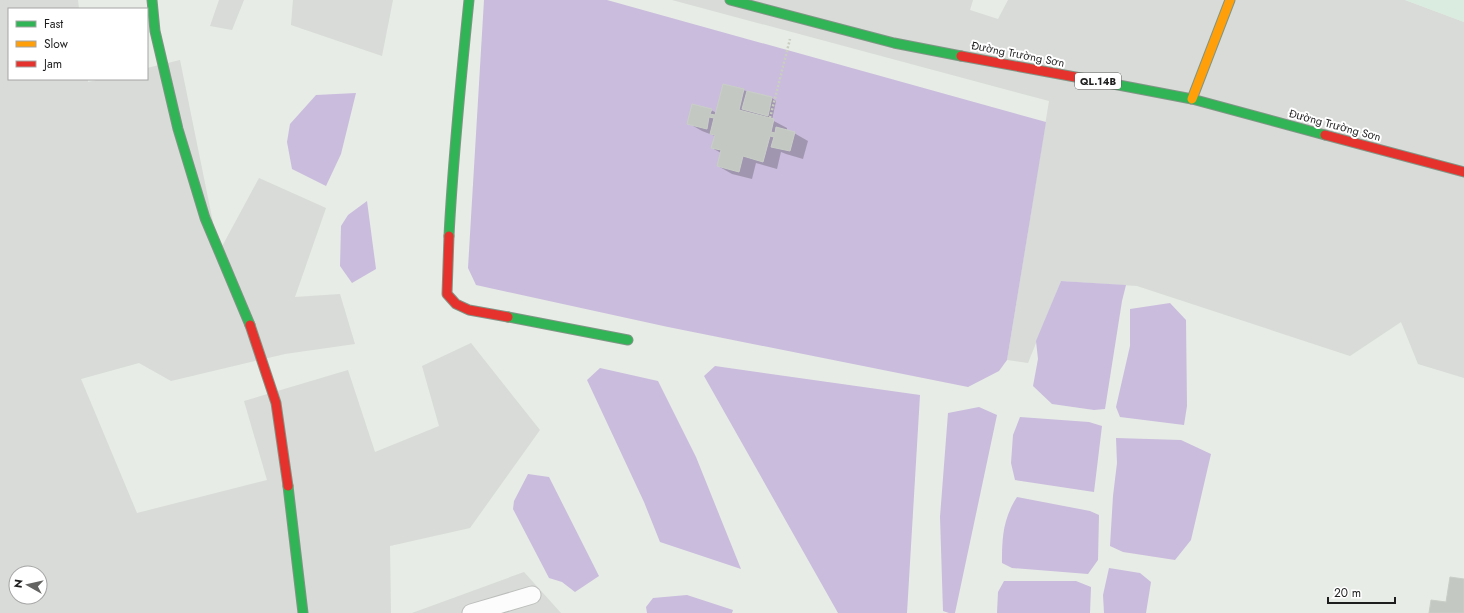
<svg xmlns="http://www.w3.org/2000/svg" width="1464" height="613" font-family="Jost,sans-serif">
<rect width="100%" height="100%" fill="#e7ece6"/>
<path fill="#d8dbd7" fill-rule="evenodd" d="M0,0H78L79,9H9V79H88V82L101,79H147V68L180,60L219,252L259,178L326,208L295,297L340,294L355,344L285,354L171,381L139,363L81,379L137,513L267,480L244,401L348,370L375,452L439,426L422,366L471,343L540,430L470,528L390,546L391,613H0ZM16,573H40V597H16Z
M219,0H244L232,30L210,26Z
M293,0H393L382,56L291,25Z
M672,0H973L970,10L998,19L1008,0H1405L1464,22V378L1418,364L1401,322L1350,356L1137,286L1061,281L1028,363L1007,360L1049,101Z
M524,572L561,613H412Z"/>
<path fill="#daebdf" d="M1405,0H1464V22Z"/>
<path fill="#cabcdd" d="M484,0H607L1046,122L1007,360L999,371L968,387L668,327L476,285L468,268Z
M356,93L341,154L326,186L292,169L287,142L290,124L316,95Z
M367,201L376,269L352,283L340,266L341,226L348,215Z
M1061,281L1126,285L1122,301L1105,409L1094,410L1052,404L1033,386L1038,359L1036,341Z
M1170,303L1186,320L1187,406L1184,425L1120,417L1116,407L1130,346V309Z
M715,366L920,395L907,613H838L704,376Z
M600,368L658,381L696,457L741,569L660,542L644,502L587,380Z
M979,407L997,415L955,613H949L943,611L940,517L948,413Z
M1020,417L1089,422L1102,426L1094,492L1015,480L1011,463L1013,435Z
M1116,438L1181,440L1211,454L1191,540L1175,560L1123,552L1110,546L1113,496L1117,463Z
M528,474L549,477L599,576L575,592L562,582L549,578L513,509L514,501Z
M1017,497L1090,511L1099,515L1098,560L1088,574L1012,568L1002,563C1002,537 1003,519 1017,497Z
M1109,568L1140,573L1151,582L1146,613H1104L1103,595Z
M1004,581H1076L1091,587L1090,613H997L998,592Z
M687,595L733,610L732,613H647L646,607L653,598Z"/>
<path fill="#0003" d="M724,85L772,98L776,101L772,120L787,128V131L794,133L808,141L803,159L786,154L781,152L777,169L756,163L752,179L732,174L718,166L721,153L712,148L715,136L702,131L688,123L711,110L717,113Z"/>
<path fill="#c4c8c3" stroke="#c9cfc7" d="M723,84L744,89L739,110L774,119L771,132L775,133L776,127L795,132L790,151L771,147L774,137L770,136L763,162L743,156L739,172L717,166L721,150L711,148L715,135L710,134L714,118L709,117L707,129L687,124L692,104L712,109L710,114L715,115Z
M747,91L772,97L768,116L742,109Z
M1450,577L1464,579V613H1429L1431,600L1446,602Z"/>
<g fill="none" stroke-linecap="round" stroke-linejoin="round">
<defs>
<path id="street" d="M471,613L532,595"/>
<path id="fast" d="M152,0L155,31L178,129L205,218L250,325
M730,0L894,43L961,56
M1108,83L1192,99L1325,135
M449,236C453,157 461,78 469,0
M508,317L628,340
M288,486L303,613"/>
<path id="slow" d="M1192,99L1230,0"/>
<path id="jam" d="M961,56L1108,83
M1325,135L1464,172
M449,236L447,294L456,304L469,310L508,317
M250,325L276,403L288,486"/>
</defs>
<use href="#street" stroke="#bbbdbb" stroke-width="19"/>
<use href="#fast" stroke="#809586" stroke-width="11"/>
<use href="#slow" stroke="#809586" stroke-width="11"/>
<use href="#jam" stroke="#809586" stroke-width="11"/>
<path stroke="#c9cec0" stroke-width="2.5" stroke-dasharray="2 2" stroke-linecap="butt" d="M770,118L790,39"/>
<use href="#street" stroke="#fbfcfb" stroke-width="17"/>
<use href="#fast" stroke="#30b455" stroke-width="9"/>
<use href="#slow" stroke="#ff9f0a" stroke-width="9"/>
<use href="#jam" stroke="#e5322d" stroke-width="9"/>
</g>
<g text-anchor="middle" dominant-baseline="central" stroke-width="4" stroke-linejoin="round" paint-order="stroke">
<rect fill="#fff" stroke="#616161" stroke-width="1" x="1075" y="73" width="46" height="16" rx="3"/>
<g font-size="10" font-weight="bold" fill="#1d1d1d">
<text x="1098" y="81">QL.14B</text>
</g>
<g font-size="11" fill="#1d1d1d" stroke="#fff">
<text transform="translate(1018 54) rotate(11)">Đường Trường Sơn</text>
<text transform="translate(1335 125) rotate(15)">Đường Trường Sơn</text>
</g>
</g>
<rect x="8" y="8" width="140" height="72" fill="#ffffff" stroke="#a5a5a5"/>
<rect x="16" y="21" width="20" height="6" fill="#30b455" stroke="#a5a5a5"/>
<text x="44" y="28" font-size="12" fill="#1d1d1d">Fast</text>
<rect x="16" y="41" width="20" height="6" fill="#ff9f0a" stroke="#a5a5a5"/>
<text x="44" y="48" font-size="12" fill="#1d1d1d">Slow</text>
<rect x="16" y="61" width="20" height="6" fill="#e5322d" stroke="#a5a5a5"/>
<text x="44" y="68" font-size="12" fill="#1d1d1d">Jam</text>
<g transform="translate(28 585) rotate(278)"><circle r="19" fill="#ffffff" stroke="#a5a5a5"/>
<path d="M0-3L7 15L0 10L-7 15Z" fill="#646563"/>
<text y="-6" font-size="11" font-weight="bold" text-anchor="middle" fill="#1d1d1d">N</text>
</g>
<path d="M1328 597v6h67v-6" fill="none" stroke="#1d1d1d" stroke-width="2"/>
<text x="1334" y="597" font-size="12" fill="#1d1d1d" stroke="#ffffff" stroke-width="3" paint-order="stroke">20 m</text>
</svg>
